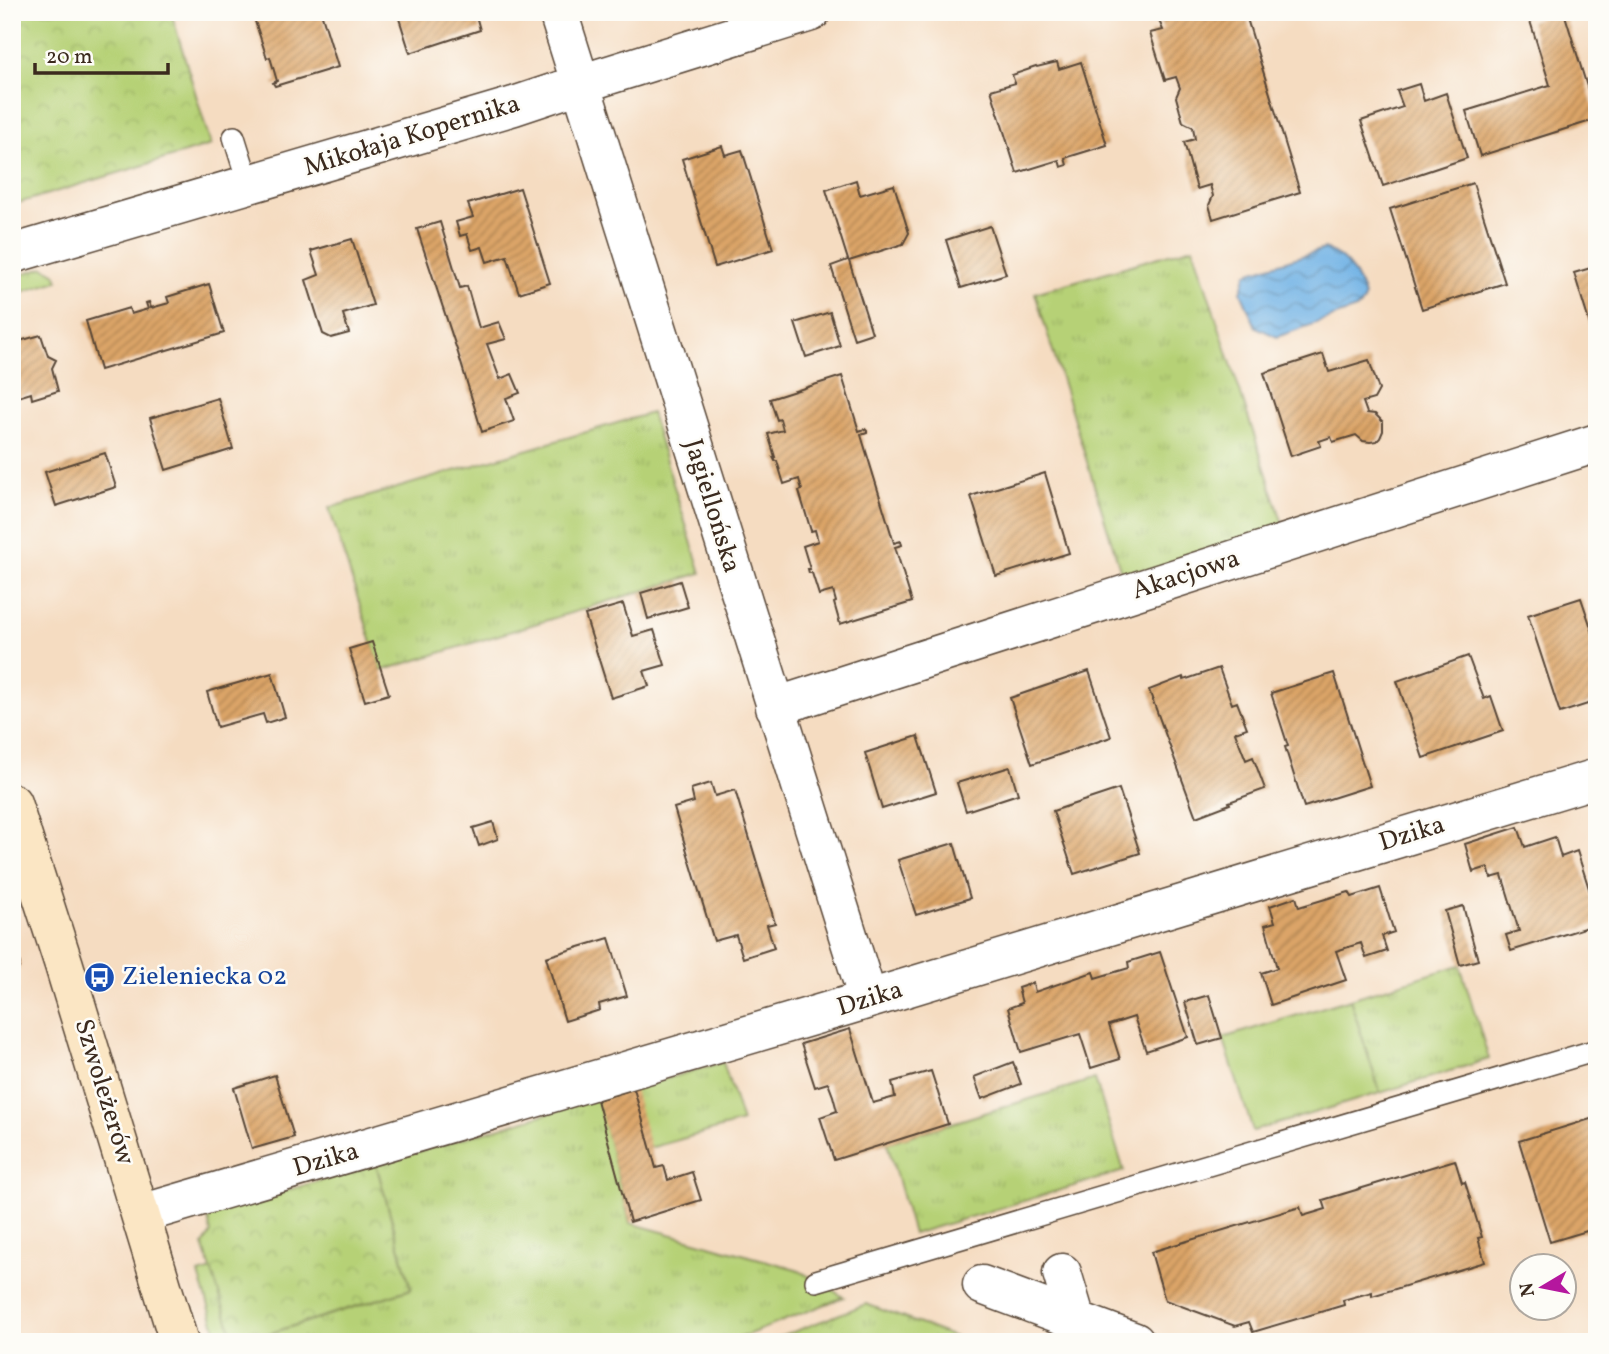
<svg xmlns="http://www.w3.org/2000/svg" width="1609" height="1354" font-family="Vollkorn,serif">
<defs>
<pattern id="grass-tufts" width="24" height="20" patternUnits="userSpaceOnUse" patternTransform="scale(1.75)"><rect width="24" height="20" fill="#b6d176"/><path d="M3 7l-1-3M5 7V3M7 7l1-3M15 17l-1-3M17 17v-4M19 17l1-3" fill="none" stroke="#9db466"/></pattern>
<pattern id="park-crowns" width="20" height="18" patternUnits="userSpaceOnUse" patternTransform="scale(1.75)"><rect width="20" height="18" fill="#b6d176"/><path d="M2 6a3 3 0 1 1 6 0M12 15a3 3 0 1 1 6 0" fill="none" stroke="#9db466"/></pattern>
<pattern id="water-waves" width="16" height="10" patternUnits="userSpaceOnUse" patternTransform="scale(1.75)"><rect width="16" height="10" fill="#71b2e5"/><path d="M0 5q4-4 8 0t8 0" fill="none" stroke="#5e91b9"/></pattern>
<pattern id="building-hatch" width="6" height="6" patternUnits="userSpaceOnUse" patternTransform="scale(1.75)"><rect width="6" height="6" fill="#dba467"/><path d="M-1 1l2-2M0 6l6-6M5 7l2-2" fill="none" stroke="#b38654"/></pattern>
</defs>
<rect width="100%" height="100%" fill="#fdfcf7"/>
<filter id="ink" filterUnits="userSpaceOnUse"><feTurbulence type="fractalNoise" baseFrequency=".0143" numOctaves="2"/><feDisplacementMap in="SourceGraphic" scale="14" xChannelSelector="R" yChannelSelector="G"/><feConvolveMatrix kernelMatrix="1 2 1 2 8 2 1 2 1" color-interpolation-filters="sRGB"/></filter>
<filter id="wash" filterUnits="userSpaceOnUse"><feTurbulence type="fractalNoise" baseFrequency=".00686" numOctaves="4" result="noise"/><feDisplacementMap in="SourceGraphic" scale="28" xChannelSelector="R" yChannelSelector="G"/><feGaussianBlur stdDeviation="1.57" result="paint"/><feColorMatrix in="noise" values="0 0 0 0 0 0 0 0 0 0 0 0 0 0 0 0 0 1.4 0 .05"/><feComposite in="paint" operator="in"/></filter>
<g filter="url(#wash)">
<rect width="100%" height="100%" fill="#f5dcc1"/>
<path fill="url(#grass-tufts)" stroke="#787e4a" stroke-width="2" d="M1193,247L1285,530L1124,582L1035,293Z
M44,267L56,274L58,281L12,295V277Z
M651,413L701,573L381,671L329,508Z
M1460,965L1489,1059L1380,1093L1350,999Z
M723,1062L742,1122L650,1148L598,1100L630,1223L796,1269L844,1297L729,1342H242L411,1289L376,1164Z
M1095,1079L1124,1171L913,1234L887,1143Z
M212,1270L235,1342H220L199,1274Z
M866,1304L968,1342H767Z"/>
<path fill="url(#park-crowns)" stroke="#787e4a" stroke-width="2" d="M12,12H171L211,145L12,205Z
M376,1164L411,1289L242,1342H235L203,1245L211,1233L207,1214Z"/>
<path fill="#b6d176" stroke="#787e4a" stroke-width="2" d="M1350,999L1380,1093L1253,1131L1223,1038Z"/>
<path fill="url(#water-waves)" stroke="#566e82" stroke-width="2" d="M1324,249C1341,254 1351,266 1358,281C1360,286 1364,292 1364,298C1364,300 1360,306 1359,308L1277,337L1256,327L1241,292L1247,273Z"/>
<g id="blocks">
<path fill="url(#building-hatch)" d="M252,12H321L338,67L275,86L273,83L277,81L270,57L267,58Z
M397,12H475L480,30L410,53Z
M1146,12H1245L1300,192L1213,219L1209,205L1213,196L1210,185L1197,189L1184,142L1195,139L1193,127L1183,122L1176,97L1180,88L1176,77L1165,80L1150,33L1163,30L1158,18Z
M1557,12H1564L1597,119L1480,156L1466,111L1550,85L1530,21Z
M1057,62L1059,69L1081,62L1107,145L1065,158L1067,165L1061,167L1059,160L1017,173L991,90L1015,83L1012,75L1030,69V68L1036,66L1037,67Z
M1419,84L1424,101L1446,93L1467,158L1383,186L1361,121L1403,107L1397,91Z
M722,146L725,155L742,150L773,249L715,267L682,159Z
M856,180L860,195L894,185L909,233L903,244L849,261L872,333L854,339L831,266L848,260L826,190Z
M1473,183L1505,283L1422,309L1390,209Z
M520,188L550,283L519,293L507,256L487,262L482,247L472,250L467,234L460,236L456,222L473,217L468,204Z
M440,222L460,288L467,286L479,328L499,322L506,339L487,344L500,379L512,374L520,393L506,398L514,421L482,432L458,353L417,229Z
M990,226L1006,274L961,288L946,240Z
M352,239L373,305L343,314L349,333L331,338L323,334L306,280L319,275L311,251Z
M1597,266V344H1596L1574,273Z
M209,284L224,333L100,370L86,321L129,308L131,314L148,309L146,303L149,302L151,308L169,303L167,297Z
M830,312L840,346L806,357L795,323Z
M41,335L48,356L56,360L52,368L58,391L32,399L31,393L12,399V343Z
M1323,354L1329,372L1369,360L1379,390L1374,399L1363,402L1367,413L1375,414L1383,422V431L1380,438L1377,441L1370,442L1363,441L1356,435L1333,442L1331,437L1319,441L1321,446L1291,456L1264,373Z
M842,376L859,431L865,429L867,431V433L861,435L894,543L901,541L902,545L895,547L912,602L840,624L834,603L836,602L833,591L819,595L812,573H809L808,569H810L803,546L818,541L815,530L811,531L799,491L802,490L799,479L784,484L777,461H775L773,457H775L768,434L783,430L780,419L777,420L770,399Z
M218,398L233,449L166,470L150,418Z
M105,453L116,487L56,506L45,472Z
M1045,473L1069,553L996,576L971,496Z
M680,581L688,607L648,619L641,593Z
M1581,598L1597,645V701L1560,713L1528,615Z
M623,604L633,636L654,630L665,665L644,671L649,686L611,698L585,615Z
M372,642L389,694L365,701L349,649Z
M1468,656L1484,699L1491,696L1503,731L1423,758L1397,681Z
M1219,668L1232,704L1237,702L1247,728L1235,732L1246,760L1253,757L1265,789L1229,802L1230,804L1196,817L1149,690L1183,677L1184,680Z
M1089,671L1111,737L1032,764L1010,698Z
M272,673L285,717L266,723L263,714L217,727L207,692Z
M1334,673L1370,786L1304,807L1285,747L1288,746L1271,693Z
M918,736L936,792L882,809L865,753Z
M1010,767L1018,794L966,811L957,783Z
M711,783L715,796L735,790L775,923L767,925L774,948L743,958L736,935L714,941L674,808L694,802L691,789Z
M1119,789L1140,853L1074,874L1053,811Z
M493,822L498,839L479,846L473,828Z
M1518,827L1525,847L1555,837L1561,857L1577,851L1592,898L1597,896V924L1511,951L1506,935L1519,931L1502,875L1491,878L1488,867L1473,872L1465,844Z
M954,843L970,898L916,915L898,860Z
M1380,888L1394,932L1382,936L1387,951L1366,958L1361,943L1336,951L1346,980L1271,1005L1261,973L1277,968L1265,925L1275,922L1270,906L1296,897L1299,907L1349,892L1352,897Z
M1463,906L1478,960L1460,965L1445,911Z
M609,938L627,996L599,1004L600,1010L565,1021L546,957Z
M1160,952L1188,1037L1146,1051L1134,1017L1109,1025L1120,1059L1091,1068L1080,1034L1021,1052L1008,1008L1022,1003L1018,988L1033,983L1035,992L1093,972L1095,978L1129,968L1128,962Z
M12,958L19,960L20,964L19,968L12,973Z
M1209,995L1222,1038L1198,1045L1185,1002Z
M850,1029L873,1103L895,1097L892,1082L931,1071L948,1124L834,1160L820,1117L837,1111L833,1096L828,1083L815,1087L801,1044Z
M1013,1062L1021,1084L982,1099L974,1077Z
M275,1075L294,1137L252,1149L234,1088Z
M634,1089L656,1168L664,1166L668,1180L692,1172L701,1200L630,1222L597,1100Z
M1597,1117V1228L1550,1242L1519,1141Z
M1455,1160L1462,1183L1465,1182L1482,1237L1478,1238L1485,1262L1372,1296V1292L1343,1300L1344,1305L1253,1332L1249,1322L1235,1326L1165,1300L1151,1252L1300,1207L1303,1216L1326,1209L1323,1200Z"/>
</g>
</g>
<g filter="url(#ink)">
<use href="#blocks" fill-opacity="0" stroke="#574536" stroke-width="2"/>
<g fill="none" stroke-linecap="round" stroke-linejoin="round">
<defs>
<path id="lane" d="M234,137L249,185
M12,889L37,881
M816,1281L1597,1050"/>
<path id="street" d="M558,12L868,999
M12,254L514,106L580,84L811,12
M775,707L1597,443
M141,1214L846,1006L1597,778
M982,1285L1076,1320L1062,1273
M1076,1320L1135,1342"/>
<path id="secondary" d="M12,803L64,965L179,1342"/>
</defs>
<use href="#lane" stroke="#574536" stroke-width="24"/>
<use href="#street" stroke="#574536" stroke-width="41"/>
<use href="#secondary" stroke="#574536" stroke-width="41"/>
<use href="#lane" stroke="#fff" stroke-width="21"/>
<use href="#street" stroke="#fff" stroke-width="38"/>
<use href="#secondary" stroke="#fbe6c4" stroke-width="38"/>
</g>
</g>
<defs>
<symbol id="bus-disc" viewBox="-11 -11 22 22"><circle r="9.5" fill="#1a4fb4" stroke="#fdfcf7"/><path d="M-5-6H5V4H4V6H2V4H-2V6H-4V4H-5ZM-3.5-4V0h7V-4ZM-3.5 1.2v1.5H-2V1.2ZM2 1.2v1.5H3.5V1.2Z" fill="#fff"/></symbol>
</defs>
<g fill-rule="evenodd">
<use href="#bus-disc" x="82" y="960" width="35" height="35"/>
</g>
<g text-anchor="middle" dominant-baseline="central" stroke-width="5" stroke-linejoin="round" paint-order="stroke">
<g font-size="26" fill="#3b2a1e" stroke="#fdfcf7">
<text transform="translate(412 136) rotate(-17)">Mikołaja Kopernika</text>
<text transform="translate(712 506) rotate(73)">Jagiellońska</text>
<text transform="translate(1186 575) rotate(-18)">Akacjowa</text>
<text transform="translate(1412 834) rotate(-17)">Dzika</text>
<text transform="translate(870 999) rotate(-17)">Dzika</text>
<text transform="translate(104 1092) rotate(73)">Szwoleżerów</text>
<text transform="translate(326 1160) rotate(-16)">Dzika</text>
</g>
<g font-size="26" fill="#164399" stroke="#fdfcf7" text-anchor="start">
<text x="122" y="977">Zieleniecka 02</text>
</g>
</g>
<rect width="1609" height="1354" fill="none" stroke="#fdfcf7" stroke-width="42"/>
<g transform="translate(1543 1287) rotate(260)"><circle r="33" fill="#fdfcf7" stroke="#afa8a0" stroke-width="2"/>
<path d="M0-5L12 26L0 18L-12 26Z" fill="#b5179e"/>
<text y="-10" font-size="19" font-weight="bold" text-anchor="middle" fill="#3b2a1e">N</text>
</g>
<path d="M35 63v10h133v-10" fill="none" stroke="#3b2a1e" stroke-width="3.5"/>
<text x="46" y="63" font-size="21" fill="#3b2a1e" stroke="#fdfcf7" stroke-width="5" paint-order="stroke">20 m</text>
</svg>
